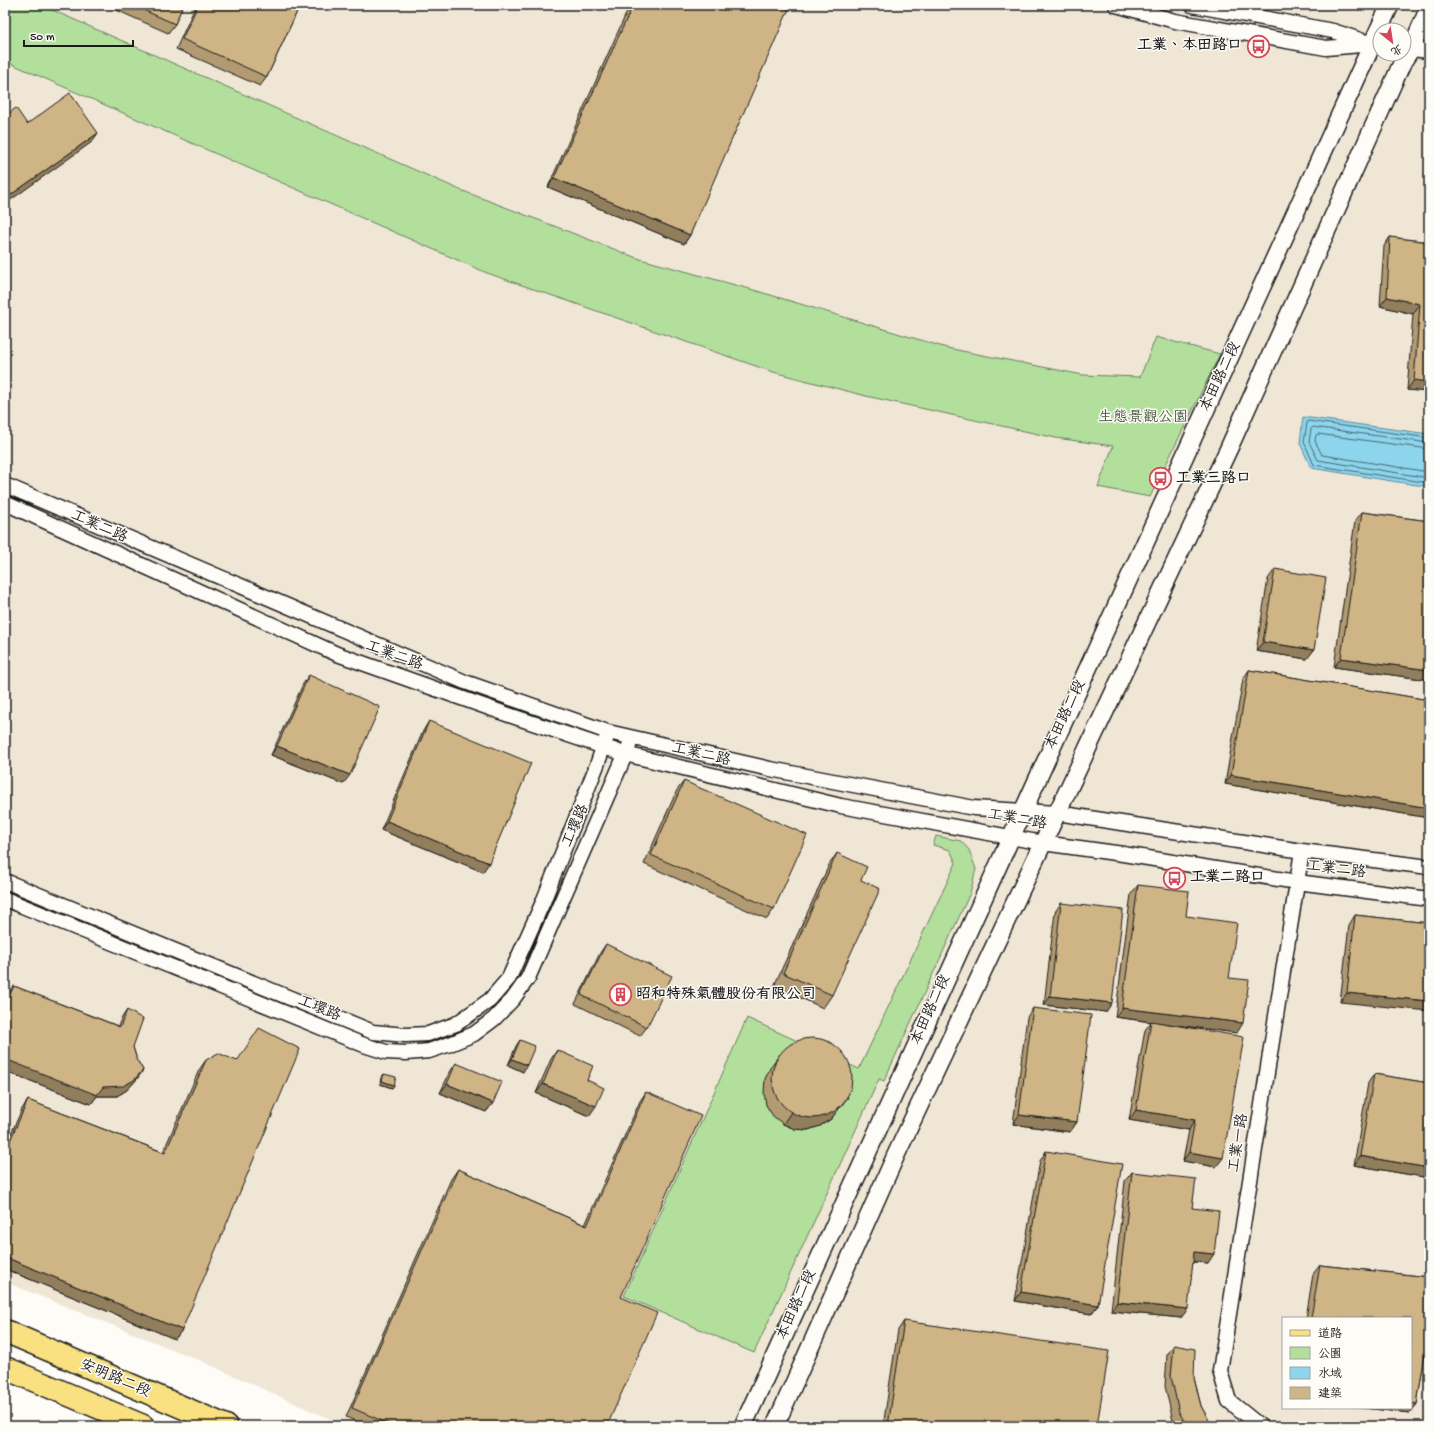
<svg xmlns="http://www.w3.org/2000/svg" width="1434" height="1431" font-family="'Gochi Hand','LXGW WenKai TC',sans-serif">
<rect width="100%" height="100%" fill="#fdfcf7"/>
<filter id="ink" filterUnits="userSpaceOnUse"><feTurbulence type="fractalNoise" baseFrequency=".025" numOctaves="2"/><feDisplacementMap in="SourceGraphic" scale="8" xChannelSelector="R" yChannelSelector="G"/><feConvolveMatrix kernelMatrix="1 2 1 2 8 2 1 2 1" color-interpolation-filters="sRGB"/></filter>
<g filter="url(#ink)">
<path fill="#efe6d5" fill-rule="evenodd" d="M5,5H1429V1426H345L199,1360L5,1282ZM1380,30H1404V54H1380ZM1283,1318H1411V1408H1283Z"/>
<path fill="#b3df9d" stroke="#687e5c" d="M5,5H41L458,189L637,258L757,291L947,348L1083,375L1140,377L1156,337L1220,354L1150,497L1098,487L1113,446L1056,438L866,396L773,372L487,273L5,61Z
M936,836L961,841L969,850L976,869L970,893L884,1081L879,1079L754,1353L624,1296L747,1018L859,1069L956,863L950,850L933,845Z"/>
<path fill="#8cd5ed" stroke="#5f8b99" d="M1303,417L1429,434V487L1311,468L1300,443Z"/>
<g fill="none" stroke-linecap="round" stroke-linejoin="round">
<path stroke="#496670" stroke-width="1" d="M1429,438L1308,421L1307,423L1304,442L1314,465L1429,483
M1429,443L1313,427L1311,429L1309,442L1318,460L1429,478
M1429,449L1318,434L1316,435L1315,441L1322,455L1429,472"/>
<defs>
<path id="minor" d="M1116,5L1175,21L1326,48L1373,44
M1192,5L1333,31L1366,42
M1404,48L1429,51
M5,485L465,682L608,732L770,769L974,808L1057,813L1302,851L1429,867
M5,503L337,654L509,715L625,754L841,806L1043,843L1123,854L1297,882L1429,899
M5,881L373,1032L406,1035L428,1034L456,1024L490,1000L509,978L543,902L597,765L606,739
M5,899L364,1045L386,1052L406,1053L429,1051L450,1044L474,1034L494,1019L513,999L528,978L629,746
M1260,1426L1229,1401L1220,1371L1302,851"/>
<path id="tertiary" d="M743,1426L1390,5
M775,1426L896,1155L1229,448L1403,61L1411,49L1429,8"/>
<path id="primary" d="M5,1331L226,1426
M5,1368L143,1426"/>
</defs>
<use href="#minor" stroke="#1c1c1c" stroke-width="17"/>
<use href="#tertiary" stroke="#1c1c1c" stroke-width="20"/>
<use href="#primary" stroke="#1c1c1c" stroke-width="25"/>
<use href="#minor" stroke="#fdfcf7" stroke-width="14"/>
<use href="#tertiary" stroke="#fdfcf7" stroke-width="17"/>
<use href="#primary" stroke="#f9e181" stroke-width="22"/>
</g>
<path fill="#b29b72" stroke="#1c1c1c" d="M105,5H183L175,24L168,33Z
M196,5H300L267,77L260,86L176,49Z
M630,5H781L690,235L684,244L548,187Z
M1390,237L1429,242V392L1407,390L1413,314L1380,306L1384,246Z
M1362,512L1429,521V680L1334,667L1355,521Z
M1275,569L1307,659L1256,651L1268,579Z
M1249,670L1429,700V818L1225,784L1243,679Z
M309,675L343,784L271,755L303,684Z
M429,721L483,872L381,830L423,731Z
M684,781L774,909L767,919L644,864L677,790Z
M837,853L861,880L832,995L823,1008L774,986L829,865Z
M1138,885L1186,916L1229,978L1237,1033L1171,1024L1216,1167L1183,1161L1189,1130L1129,1120L1145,1030L1151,1022L1115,1017L1131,894Z
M1061,903L1106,1012L1044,1005L1055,912Z
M1355,915L1429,923L1340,1002L1349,925Z
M606,944L647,1027L640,1036L575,1004L600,953Z
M14,986L118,1026L121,1019L127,1010L133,1047L137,1060L143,1070L137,1079L127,1090L117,1096H97L91,1104L5,1071V1000L7,995Z
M1033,1008L1077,1122L1070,1132L1013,1124L1027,1017Z
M520,1040L523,1072L508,1065L516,1046Z
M557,1050L587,1080L589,1116L536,1093L551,1059Z
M780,1054L848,1097L831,1119L820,1126L808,1130L795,1129L783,1124L773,1116L766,1105L764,1092L765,1079L771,1066Z
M206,1060L237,1061L182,1330L175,1339L5,1269V1147L22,1109L28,1100L163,1152L199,1070Z
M456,1063L493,1103L486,1112L440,1093L450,1072Z
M384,1074L394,1085L392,1088L380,1084L381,1077Z
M1374,1074L1429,1083V1178L1354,1165L1368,1083Z
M646,1092L621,1297L607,1426H366L346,1417L451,1179L458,1169L585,1225L640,1101Z
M1046,1151L1098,1305L1091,1314L1015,1301L1040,1161Z
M1132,1172L1192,1208L1208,1263L1193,1262L1181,1318L1111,1311L1125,1181Z
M1320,1265L1429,1277V1327L1417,1404L1410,1413L1364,1408H1411V1318H1306L1313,1274Z
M904,1321L1097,1426H883L898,1330Z
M1174,1345L1194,1378L1201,1406L1212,1426H1175L1173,1421L1165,1386L1167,1355Z"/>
<path fill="#917e5d" stroke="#1c1c1c" d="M98,133L92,142L5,204V199Z
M554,178L690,235L684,244L548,187Z
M1387,297L1420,304L1413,314L1380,306Z
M1414,380L1429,382V392L1407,390Z
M1263,642L1314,650L1307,659L1256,651Z
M1341,658L1429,670V680L1334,667Z
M277,746L350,775L343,784L271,755Z
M1231,775L1429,808V818L1225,784Z
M387,821L489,863L483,872L381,830Z
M1347,993L1429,1001V1011L1340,1002Z
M1050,996L1112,1003L1106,1012L1044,1005Z
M1122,1008L1243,1023L1237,1033L1115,1017Z
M5,1059L103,1087L143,1070L137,1079L127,1090L117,1096H97L91,1104L5,1071Z
M512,1059L527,1065L523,1072L508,1065Z
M382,1081L394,1085L392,1088L380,1084Z
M447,1084L493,1103L486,1112L440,1093Z
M543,1084L596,1106L589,1116L536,1093Z
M848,1097L831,1119L820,1126L808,1130L795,1129L783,1124L791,1112Z
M1136,1110L1195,1120L1189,1130L1129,1120Z
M1019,1115L1077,1122L1070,1132L1013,1124Z
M1189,1152L1223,1158L1216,1167L1183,1161Z
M1360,1156L1429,1168V1178L1354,1165Z
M1194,1252L1214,1254L1208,1263L1188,1261Z
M5,1257L182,1330L175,1339L5,1269Z
M1021,1292L1098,1305L1091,1314L1015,1301Z
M1117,1302L1188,1309L1181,1318L1111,1311Z
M1411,1403L1417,1404L1410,1413L1364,1408H1411Z"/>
<path fill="#cfb485" stroke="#1c1c1c" d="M132,5H183L175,24Z
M198,5H300L267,77L182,39Z
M633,5H781L789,9L690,235L554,178Z
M70,93L98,133L5,199V116L16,108L27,124Z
M1390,237L1429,242V382L1414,380L1420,304L1387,297Z
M1362,512L1429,521V670L1341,658Z
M1275,569L1326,578L1314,650L1263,642Z
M1249,670L1429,700V808L1231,775Z
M309,675L380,707L350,775L277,746Z
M429,721L531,763L489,863L387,821Z
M684,781L807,835L774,909L651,855Z
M837,853L867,867L861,880L880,889L832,995L783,973Z
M1138,885L1189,891L1186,916L1237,923L1229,978L1249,980L1243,1023L1122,1008Z
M1061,903L1123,910L1112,1003L1050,996Z
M1355,915L1429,923V1001L1347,993Z
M606,944L672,976L647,1027L581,995Z
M14,986L120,1027L127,1010L143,1019L133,1047L137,1060L143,1070L134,1080L123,1086L103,1087L97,1095L5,1059V1004Z
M1033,1008L1091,1015L1077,1122L1019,1115Z
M1151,1021L1244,1037L1223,1158L1189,1152L1195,1120L1136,1110Z
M259,1028L300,1049L182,1330L5,1257V1152L28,1100L165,1153L206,1060L218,1053L237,1061Z
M772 1078a40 40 0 1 1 80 0a40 40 0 1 1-80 0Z
M520,1040L535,1046L527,1065L512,1059Z
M557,1050L593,1066L587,1080L604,1088L596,1106L543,1084Z
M456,1063L502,1082L493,1103L447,1084Z
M384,1074L396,1077L394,1085L382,1081Z
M1374,1074L1429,1083V1168L1360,1156Z
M646,1092L701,1116L621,1297L657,1313L607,1426H394L352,1408L458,1169L587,1226Z
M1046,1151L1122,1164L1098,1305L1021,1292Z
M1132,1172L1196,1179L1192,1208L1219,1211L1214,1254L1194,1252L1188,1309L1117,1302Z
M1320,1265L1429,1277V1327L1417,1404L1411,1403V1318H1311Z
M904,1321L1109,1351L1097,1426H888Z
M1174,1345L1195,1349L1194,1378L1201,1406L1212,1426H1187L1179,1412L1171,1376Z"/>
</g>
<defs>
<symbol id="bus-ring" viewBox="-11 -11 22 22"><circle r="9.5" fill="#fdfcf7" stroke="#d1495b" stroke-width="1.5"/><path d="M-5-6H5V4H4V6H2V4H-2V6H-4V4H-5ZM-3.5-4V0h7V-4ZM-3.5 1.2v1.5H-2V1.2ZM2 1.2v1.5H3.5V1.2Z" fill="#d1495b"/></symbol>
<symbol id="building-ring" viewBox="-11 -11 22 22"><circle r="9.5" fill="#fdfcf7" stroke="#d1495b" stroke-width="1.5"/><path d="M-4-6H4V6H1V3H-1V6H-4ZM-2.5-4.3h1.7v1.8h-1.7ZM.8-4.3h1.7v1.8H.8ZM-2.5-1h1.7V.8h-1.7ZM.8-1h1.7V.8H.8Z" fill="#d1495b"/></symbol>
</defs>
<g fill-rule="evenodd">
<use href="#bus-ring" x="1246" y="34" width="25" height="25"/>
<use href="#bus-ring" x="1148" y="466" width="25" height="25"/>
<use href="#bus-ring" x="1162" y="866" width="25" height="25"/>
<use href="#building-ring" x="608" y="982" width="25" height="25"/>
</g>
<g text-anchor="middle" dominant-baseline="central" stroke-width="3" stroke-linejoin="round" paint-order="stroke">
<g font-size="15" font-weight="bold" fill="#1c1c1c" stroke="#fdfcf7" text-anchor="start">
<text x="1242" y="46" text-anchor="end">工業、本田路口</text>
<text x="1176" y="479">工業三路口</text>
<text x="1190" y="878">工業二路口</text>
<text x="636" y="995">昭和特殊氣體股份有限公司</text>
</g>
<g font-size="15" fill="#1c1c1c" stroke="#fdfcf7">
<text transform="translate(1221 377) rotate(-65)">本田路二段</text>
<text transform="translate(99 527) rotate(24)">工業二路</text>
<text transform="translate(394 656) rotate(20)">工業二路</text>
<text transform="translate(1066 715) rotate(-65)">本田路二段</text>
<text transform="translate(701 755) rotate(13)">工業二路</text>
<text transform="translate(1017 820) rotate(10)">工業二路</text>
<text transform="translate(576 826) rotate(-66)">工環路</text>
<text transform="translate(1336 870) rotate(7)">工業二路</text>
<text transform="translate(319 1009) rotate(22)">工環路</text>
<text transform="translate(931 1010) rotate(-66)">本田路二段</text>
<text transform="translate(1239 1143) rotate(-81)">工業一路</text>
<text transform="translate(797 1305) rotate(-66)">本田路二段</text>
<text transform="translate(115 1379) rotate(23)">安明路二段</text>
</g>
<g font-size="15" fill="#516049" stroke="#fdfcf7">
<text x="1143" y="418">生態景觀公園</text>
</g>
</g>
<rect width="1434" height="1431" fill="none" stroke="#fdfcf7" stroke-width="20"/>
<rect x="10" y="10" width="1414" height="1411" fill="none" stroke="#1c1c1c" stroke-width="1.5" filter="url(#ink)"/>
<rect x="1282" y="1317" width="130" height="92" fill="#fdfcf7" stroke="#a3a29f"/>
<rect x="1290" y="1330" width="20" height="6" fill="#f9e181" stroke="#a3a29f"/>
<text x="1318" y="1337" font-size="12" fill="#1c1c1c">道路</text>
<rect x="1290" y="1347" width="20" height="12" fill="#b3df9d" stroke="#a3a29f"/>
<text x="1318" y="1357" font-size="12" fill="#1c1c1c">公園</text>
<rect x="1290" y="1367" width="20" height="12" fill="#8cd5ed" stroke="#a3a29f"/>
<text x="1318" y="1377" font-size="12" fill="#1c1c1c">水域</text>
<rect x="1290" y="1387" width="20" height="12" fill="#cfb485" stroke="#a3a29f"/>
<text x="1318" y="1397" font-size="12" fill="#1c1c1c">建築</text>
<g transform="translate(1392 42) rotate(150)"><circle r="19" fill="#fdfcf7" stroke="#a3a29f"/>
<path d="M0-3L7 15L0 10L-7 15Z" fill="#d1495b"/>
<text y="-6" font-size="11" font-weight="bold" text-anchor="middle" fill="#1c1c1c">北</text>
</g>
<path d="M24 40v6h109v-6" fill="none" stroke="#1c1c1c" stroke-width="2"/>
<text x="30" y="40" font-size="12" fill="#1c1c1c" stroke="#fdfcf7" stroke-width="3" paint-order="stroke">50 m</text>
</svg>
